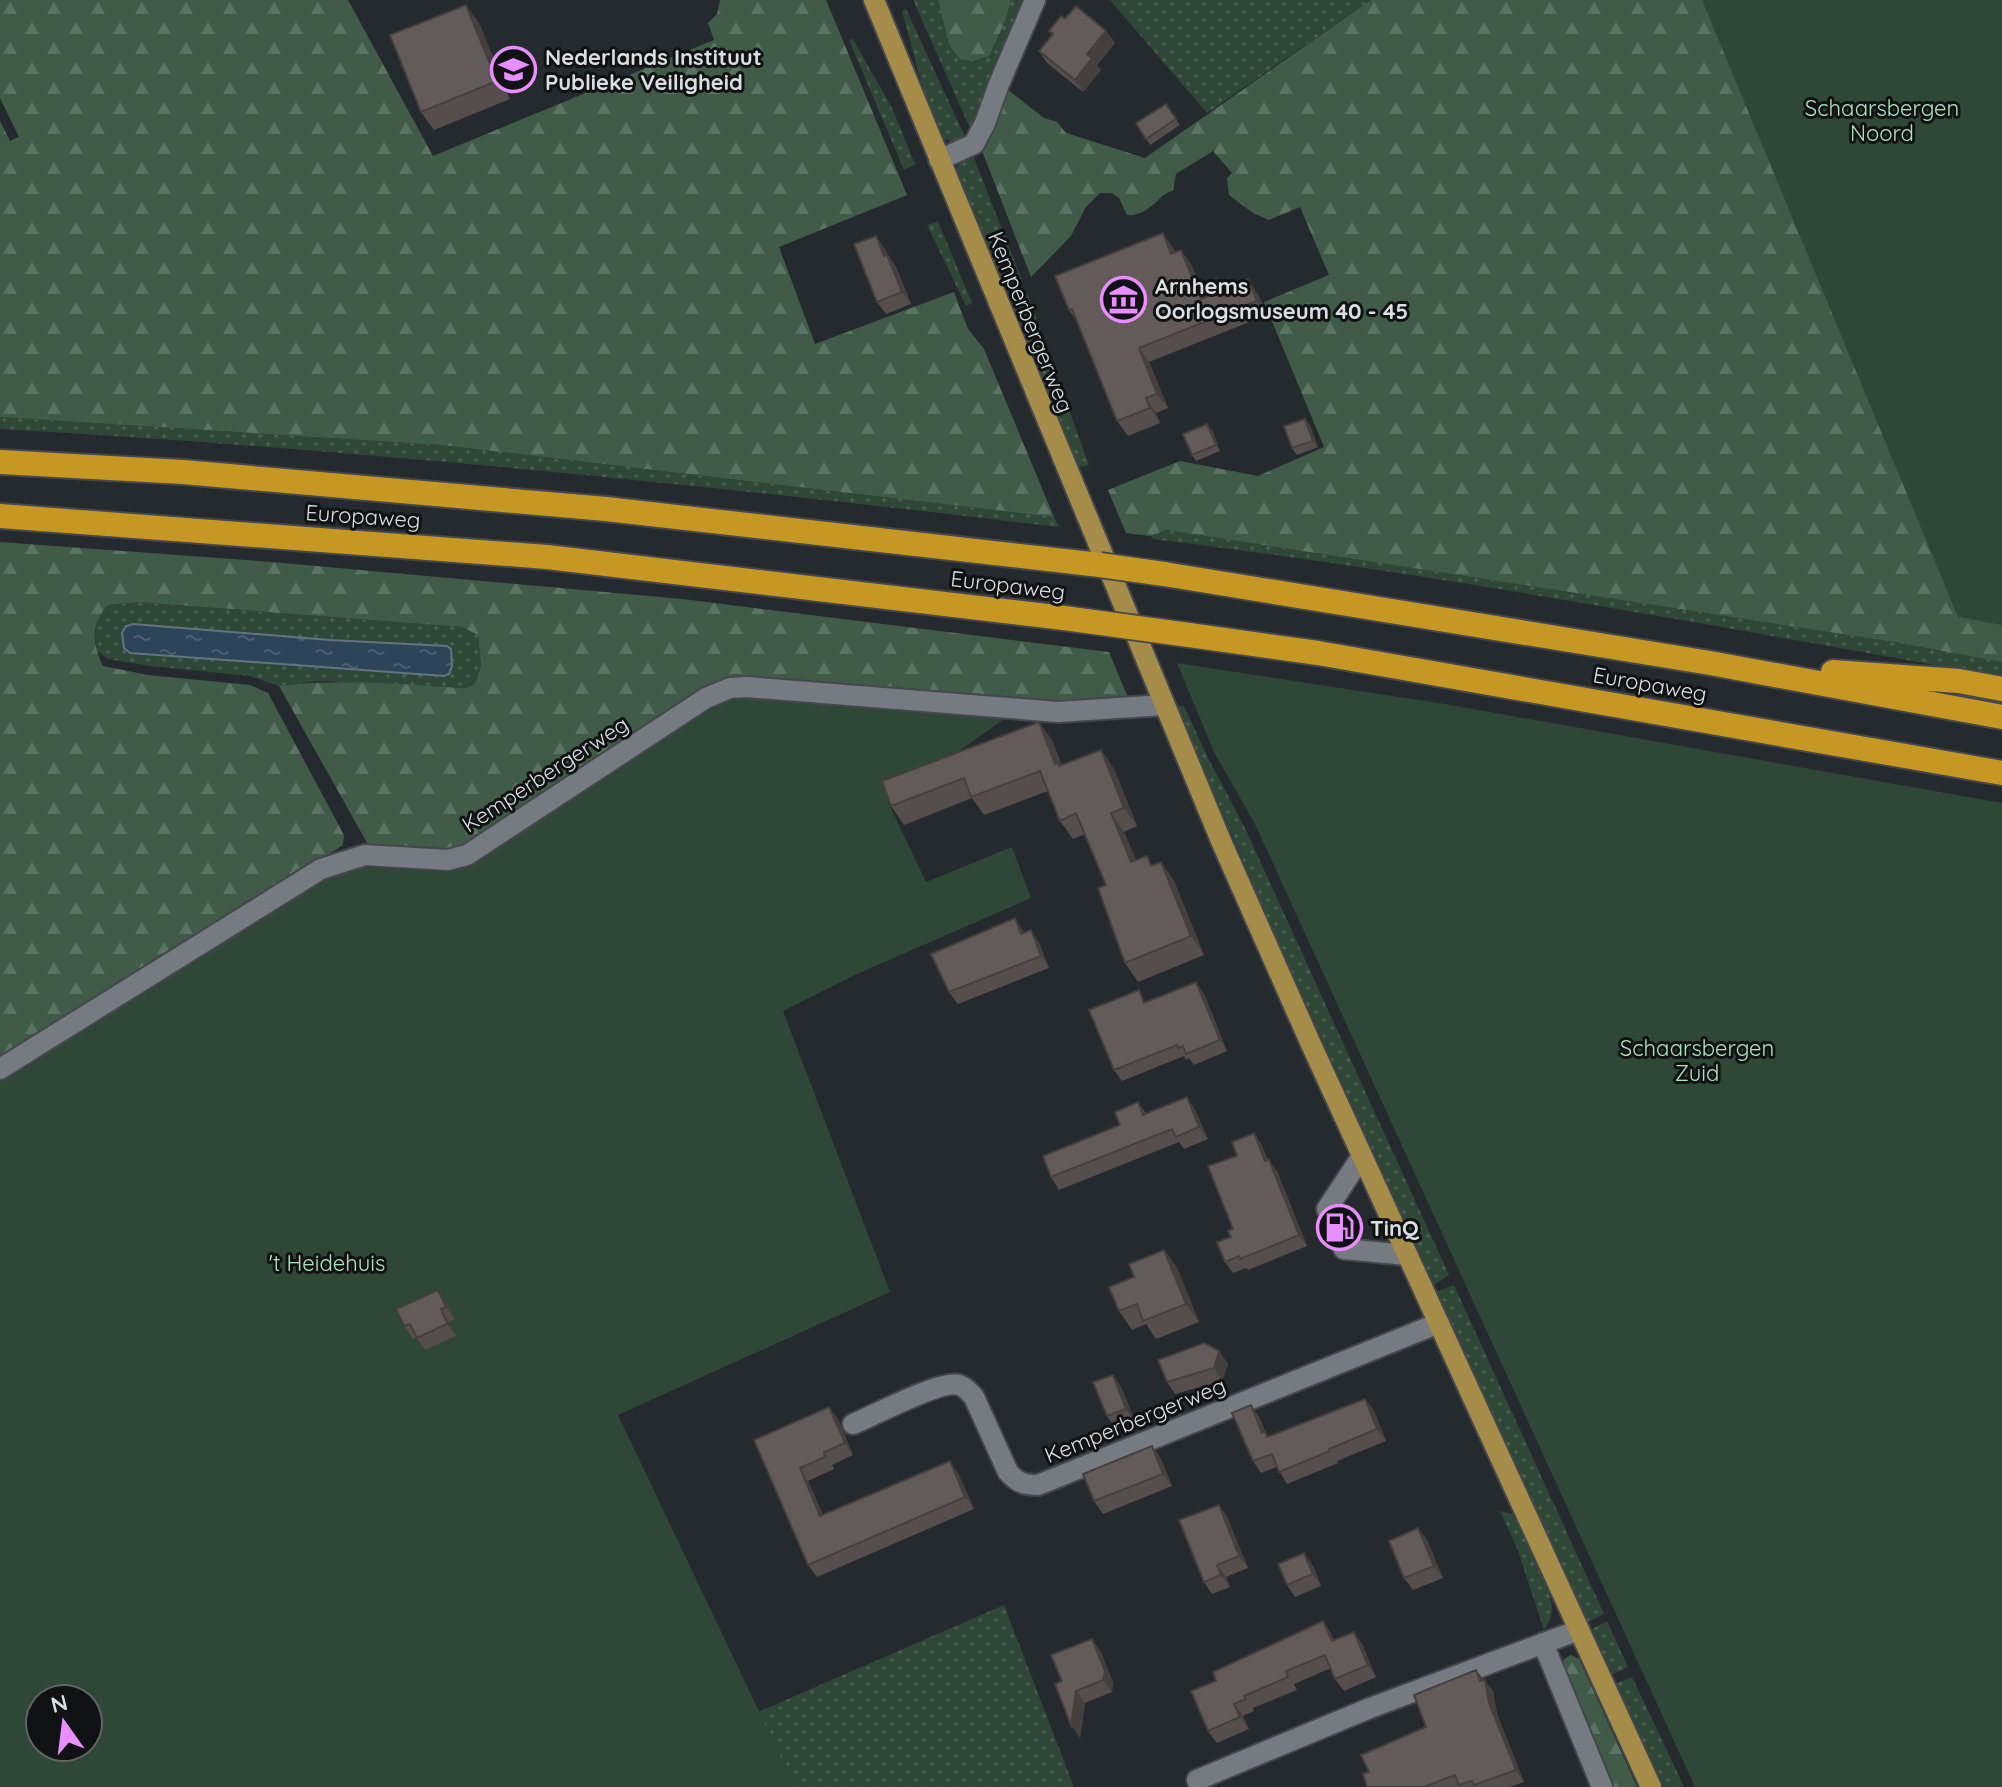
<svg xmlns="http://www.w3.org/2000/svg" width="2002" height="1787" font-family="Quicksand,sans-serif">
<defs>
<pattern id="grass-dots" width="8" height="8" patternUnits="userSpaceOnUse" patternTransform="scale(2)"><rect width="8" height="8" fill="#2f4737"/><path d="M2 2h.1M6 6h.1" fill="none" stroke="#4d6154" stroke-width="1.8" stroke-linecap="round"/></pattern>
<pattern id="forest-firs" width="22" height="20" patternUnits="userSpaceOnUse" patternTransform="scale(2)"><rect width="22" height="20" fill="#405c49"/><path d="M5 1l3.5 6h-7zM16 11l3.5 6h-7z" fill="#5b7363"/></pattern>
<pattern id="water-ripples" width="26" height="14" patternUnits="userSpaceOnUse" patternTransform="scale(2)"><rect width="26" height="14" fill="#2e4559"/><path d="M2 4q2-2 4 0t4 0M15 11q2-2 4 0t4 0" fill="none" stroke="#4c5f71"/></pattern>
</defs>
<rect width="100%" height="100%" fill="#252a2f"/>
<path fill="url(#grass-dots)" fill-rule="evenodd" d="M913,0H938L949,45L973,61L989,56L1005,22L1011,0H1030L973,135Z
M1110,0H1371L1207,113Z
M906,9L966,139L955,143L942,138L924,93L902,11Z
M853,39L892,108L915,164L904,170L849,40Z
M972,153L1022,280L1011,284L1001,281L957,175C954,165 964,157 972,153Z
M938,221L972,303L966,306L927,225Z
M1027,293L1089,465L1079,467L1011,306L1016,297Z
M0,417L441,445L1054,517L1059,527C707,485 354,449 0,429Z
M1166,530L1894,642L2002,662V677C1720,627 1438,574 1153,539L1151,536Z
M139,602L462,627L478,635L481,666L475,684L466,688L319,681L279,686L250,676L150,666L108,659L96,650C94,631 94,620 108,605ZM330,640L447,646L451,649L452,665Z
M1184,706L1207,756L1245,828L1449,1275L1434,1285L1281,949L1177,707Z
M1454,1285L1604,1614L1587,1622L1436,1292Z
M1500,1511L1513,1514C1523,1535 1554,1590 1552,1612C1551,1619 1548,1624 1544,1630L1517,1548Z
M1004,1605L1074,1787H794L758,1712Z
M1607,1621L1628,1667L1611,1675L1590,1630Z
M1632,1677L1681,1780L1684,1787H1664L1615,1684Z"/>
<path fill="url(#forest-firs)" d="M0,0H348L433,156L714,40L708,23L717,14L720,0H826L907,195L779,247L815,344L954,292L968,329L984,349L1054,517L441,445L0,417V121L10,141L19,137L0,98Z
M938,0H1011L1005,22L989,56L973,61L960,59L949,45Z
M1371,0H2002V662L1894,642L1166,530L1151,536L1126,533L1108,490L1180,461L1258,476L1324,447L1264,302L1329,275L1300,207L1269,220L1253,213L1229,195L1227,178L1232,173L1213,151L1176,174L1173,190C1157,196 1148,217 1127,215L1119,198L1112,193H1100L1086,207L1071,236L1031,277L979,143L1003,86L1044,118L1057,122L1066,133L1145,158Z
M0,542L272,562L682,599L1109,652L1129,700L1060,704L749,682L466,849L447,853L370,848L279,686C342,678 403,685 466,688L475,684L481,666L478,635L462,627L139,602L108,605C90,625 92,643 103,666L148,675L250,685L268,693L344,835L343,845L0,1064Z
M1571,1655L1579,1659L1637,1787H1612L1562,1665L1564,1659Z"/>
<path fill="#2f4737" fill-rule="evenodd" d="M1702,0H2002V625L1958,617Z
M1177,663L1445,704L2002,803V1787H1695L1255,824L1214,752Z
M749,698L1004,719L888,802L926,882L1012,847L1031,898L857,974L783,1011L890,1292L618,1415L795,1787H0V1077L328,877L365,867L449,872L471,866L698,717L728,700ZM40,1699H88V1747H40Z"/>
<path fill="url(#water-ripples)" stroke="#627382" stroke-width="2" d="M133,624L330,640L447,646L451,649L452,666L449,674L444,676L130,653L124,648L122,633L126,626Z"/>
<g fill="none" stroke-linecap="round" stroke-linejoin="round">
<defs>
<path id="minor" d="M939,160L974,144L985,123L999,84L1035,0
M0,1069L321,869L365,855L448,860L467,855L706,698L730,688L747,687L1058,712L1164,705
M1362,1156L1327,1209L1344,1249L1407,1255
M853,1424C873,1416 942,1379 959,1385C966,1387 969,1392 974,1397L1008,1472C1018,1483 1024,1485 1038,1485L1439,1323
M1543,1643L1602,1787
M1197,1780L1370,1708L1579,1630"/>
<path id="major" d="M874,0L1221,841L1310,1042L1651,1787"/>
<path id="highway" d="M0,462L183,472L606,509L1100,565
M0,516L547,557L1064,618
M1164,574L1710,663L2002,717
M1189,635L1318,653L2002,773
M1833,672L1959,681L2002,689"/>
</defs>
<use href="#minor" stroke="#44474c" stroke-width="24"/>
<use href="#major" stroke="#44474c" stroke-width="24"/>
<use href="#highway" stroke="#44474c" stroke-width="28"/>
<use href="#minor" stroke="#757b81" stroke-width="20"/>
<use href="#major" stroke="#a68c49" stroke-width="20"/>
<use href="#highway" stroke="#c79723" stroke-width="24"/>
<defs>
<path id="highway-bridge" d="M1100,565L1164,574
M1064,618L1189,635"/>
</defs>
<use href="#highway-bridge" stroke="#44474c" stroke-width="28" stroke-linecap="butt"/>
<use href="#highway-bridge" stroke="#c79723" stroke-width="24"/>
</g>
<path fill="#554e4d" d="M1065,19L1106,31L1115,43L1097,65L1101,70L1083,92L1047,63L1039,51L1052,35L1049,31Z
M479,23L510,99L434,130L421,112Z
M1166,104L1180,125L1150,145L1136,123Z
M884,248L888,256L896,267L911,304L886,314L877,302Z
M1173,248L1175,252L1191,264L1205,297L1258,294L1267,315L1149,362L1168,408L1156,413L1160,423L1128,436L1117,421L1079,324L1069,310Z
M1310,425L1318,447L1297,455L1292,448Z
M1212,430L1220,451L1196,461L1192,455Z
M1052,740L1062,766L1101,750L1114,769L1137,826L1124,832L1136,860L1154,865L1161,862L1174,881L1204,955L1138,982L1125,963L1106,885L1085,834L1073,839L1060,821L1048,791L984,815L972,798L904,825L891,806Z
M1031,930L1039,943L1049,968L958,1004L949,992L1023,931L1024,933Z
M1204,994L1227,1051L1194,1065L1189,1058L1186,1060L1184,1056L1122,1081L1114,1070L1147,1002Z
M1187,1097L1195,1110L1208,1139L1184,1149L1179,1142L1059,1190L1051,1177L1120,1125L1138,1102L1146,1114Z
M1254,1133L1261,1144L1268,1160H1269L1277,1171L1307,1246L1248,1270L1246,1268L1233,1273L1225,1262L1233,1229L1237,1156Z
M1164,1250L1177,1268L1199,1322L1156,1339L1146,1324L1132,1330L1119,1311L1134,1277Z
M447,1302L455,1319L449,1322L456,1336L425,1350L416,1337L413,1339L404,1326Z
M1219,1351L1228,1364L1222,1381L1175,1394L1167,1382Z
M1113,1375L1121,1387L1135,1421L1116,1429L1107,1416Z
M1365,1399L1374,1411L1386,1441L1337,1461L1338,1463L1287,1484L1277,1467L1261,1473L1253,1461L1251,1405L1259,1417L1265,1431L1269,1437Z
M838,1419L853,1455L832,1465L834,1469L808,1481L823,1515L958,1473L974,1509L817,1577L808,1565L754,1440Z
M1152,1446L1161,1459L1172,1486L1103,1514L1094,1501Z
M1219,1505L1227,1517L1248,1568L1226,1577L1230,1587L1212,1594L1204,1582Z
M1418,1528L1427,1540L1443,1578L1413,1590L1404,1578Z
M1313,1566L1321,1586L1295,1597L1287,1585Z
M1323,1621L1334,1640L1354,1632L1362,1644L1376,1677L1344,1691L1335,1679L1331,1668L1294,1684L1297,1690L1253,1708L1254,1711L1243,1716L1249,1729L1217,1743L1208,1731L1216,1681Z
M1101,1652L1113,1683L1112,1692L1085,1703L1080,1738L1062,1681Z
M1476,1670L1493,1691L1497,1714L1524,1782L1509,1787H1367L1369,1772L1426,1727Z"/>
<path fill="#45403e" d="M466,5L479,23L510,99L497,81Z
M1106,31L1115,43L1097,65L1101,70L1083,92L1075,80L1087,54Z
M1163,233L1173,248L1181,268L1171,254Z
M876,236L896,267L911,304L902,292L884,256Z
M1181,250L1191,264L1211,313L1201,299Z
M1248,279L1258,294L1267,315L1257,301Z
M1139,348L1149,362L1168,408L1157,394Z
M1146,398L1156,413L1160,423L1150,408Z
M1305,419L1310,425L1318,447L1313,441Z
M1207,424L1212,430L1220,451L1216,445Z
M1039,722L1052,740L1064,771L1055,764Z
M1101,750L1114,769L1137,826L1124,808Z
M1111,813L1124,832L1144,880L1131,862Z
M1161,862L1174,881L1204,955L1191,936Z
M1015,918L1023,931L1030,947L1021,934Z
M1031,930L1039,943L1049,968L1041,956Z
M1196,982L1204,994L1227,1051L1220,1040Z
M1187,1097L1195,1110L1208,1139L1199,1127Z
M1254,1133L1261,1144L1273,1173L1265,1161Z
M1269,1160L1277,1171L1307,1246L1299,1235Z
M1164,1250L1177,1268L1199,1322L1186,1304Z
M438,1290L447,1302L455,1319L446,1307Z
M441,1309L449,1322L456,1336L447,1324Z
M1219,1351L1228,1364L1222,1381L1214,1368Z
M1113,1375L1121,1387L1135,1421L1126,1409Z
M1365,1399L1374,1411L1386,1441L1377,1429Z
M1251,1405L1259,1417L1267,1436L1265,1431L1274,1443L1262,1433Z
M829,1407L838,1419L853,1455L845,1443Z
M1152,1446L1161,1459L1172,1486L1163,1474Z
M950,1461L958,1473L974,1509L965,1497Z
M800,1468L808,1481L829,1529L820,1516Z
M1219,1505L1227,1517L1248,1568L1239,1556Z
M1418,1528L1427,1540L1443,1578L1434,1566Z
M1304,1553L1313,1566L1321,1586L1313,1574Z
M1217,1565L1226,1577L1230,1587L1221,1575Z
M1323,1621L1331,1633L1340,1654L1332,1641Z
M1354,1632L1362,1644L1376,1677L1368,1665Z
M1092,1639L1101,1652L1113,1683L1112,1692L1103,1680Z
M1476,1670L1484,1681L1485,1680L1493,1691L1497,1714L1524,1782L1516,1770Z
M1076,1691L1085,1703L1080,1738L1071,1725Z
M1234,1704L1243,1716L1249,1729L1240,1717Z"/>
<path fill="#635b59" stroke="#45403e" stroke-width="2" d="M466,5L497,81L421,112L390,35Z
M1076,6L1106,31L1087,54L1092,58L1075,80L1039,51L1053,34L1049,31L1061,16L1065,19Z
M1166,104L1176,119L1146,139L1136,123Z
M1163,233L1171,254L1181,250L1201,299L1248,279L1257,301L1139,348L1157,394L1146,398L1150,408L1117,421L1072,309L1069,310L1055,276Z
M876,236L884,256L887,255L902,292L877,302L854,244Z
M1305,419L1313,441L1292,448L1284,426Z
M1207,424L1216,445L1192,455L1183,434Z
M1039,722L1055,764L1058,762L1059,766L1101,750L1124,808L1111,813L1131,862L1147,856L1151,866L1161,862L1191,936L1125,963L1098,888L1106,885L1076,813L1060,821L1040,771L971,797L964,778L891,806L882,781Z
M1015,918L1021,934L1031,930L1041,956L949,992L931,954Z
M1196,982L1220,1040L1186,1054L1183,1046L1178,1048L1177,1045L1114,1070L1089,1010L1139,990L1144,1003Z
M1187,1097L1199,1127L1176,1137L1172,1129L1051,1177L1043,1156L1120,1125L1115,1112L1138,1102L1143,1115Z
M1254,1133L1265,1161L1269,1160L1299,1235L1240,1259L1239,1256L1225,1262L1217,1242L1231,1237L1228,1231L1233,1229L1208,1166L1237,1156L1232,1142Z
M1164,1250L1186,1304L1143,1321L1137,1304L1119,1311L1109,1287L1134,1277L1129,1264Z
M438,1290L446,1307L441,1309L447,1324L417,1338L410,1324L404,1326L396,1309Z
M1204,1343L1219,1351L1214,1368L1167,1382L1158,1360Z
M1113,1375L1126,1409L1107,1416L1093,1382Z
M1365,1399L1377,1429L1329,1449L1330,1451L1279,1472L1272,1454L1253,1461L1232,1413L1251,1405L1262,1433L1265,1431L1267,1437Z
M829,1407L845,1443L824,1452L825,1457L800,1468L820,1516L950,1461L965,1497L808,1565L754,1440Z
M1152,1446L1163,1474L1094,1501L1083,1474Z
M1219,1505L1239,1556L1217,1565L1221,1575L1204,1582L1179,1520Z
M1418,1528L1434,1566L1404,1578L1389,1541Z
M1304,1553L1313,1574L1287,1585L1278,1564Z
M1323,1621L1332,1641L1354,1632L1368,1665L1335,1679L1325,1655L1286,1671L1288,1677L1244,1696L1246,1699L1234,1704L1240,1717L1208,1731L1191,1691L1216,1681L1213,1672Z
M1092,1639L1105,1671L1103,1680L1076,1691L1071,1725L1055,1684L1062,1681L1051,1655Z
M1476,1670L1480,1681L1485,1680L1489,1703L1516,1770L1474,1785L1472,1781L1459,1785L1455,1775L1424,1787H1367L1363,1774L1369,1772L1361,1755L1426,1727L1414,1695Z"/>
<defs>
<symbol id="university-ring" viewBox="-11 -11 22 22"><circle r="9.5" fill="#101214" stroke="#e88eff" stroke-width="1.5"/><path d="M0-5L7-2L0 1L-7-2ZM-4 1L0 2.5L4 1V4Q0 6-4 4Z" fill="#e88eff"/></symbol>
<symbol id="museum-ring" viewBox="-11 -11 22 22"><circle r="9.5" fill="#101214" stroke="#e88eff" stroke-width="1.5"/><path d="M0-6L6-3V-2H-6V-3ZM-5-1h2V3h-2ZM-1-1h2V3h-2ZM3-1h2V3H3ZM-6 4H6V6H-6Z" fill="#e88eff"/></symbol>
<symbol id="fuel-ring" viewBox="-11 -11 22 22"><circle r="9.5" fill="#101214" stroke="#e88eff" stroke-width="1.5"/><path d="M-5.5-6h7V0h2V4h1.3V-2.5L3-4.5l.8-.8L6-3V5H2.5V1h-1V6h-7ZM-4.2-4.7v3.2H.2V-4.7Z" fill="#e88eff"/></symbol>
</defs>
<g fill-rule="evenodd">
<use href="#university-ring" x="488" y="44" width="51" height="51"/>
<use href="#museum-ring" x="1098" y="274" width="51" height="51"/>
<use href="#fuel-ring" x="1314" y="1202" width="51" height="51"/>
</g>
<g text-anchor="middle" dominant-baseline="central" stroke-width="6" stroke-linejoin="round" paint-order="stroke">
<g font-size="22" font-weight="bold" fill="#dcdfe2" stroke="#101214" text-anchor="start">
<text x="545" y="57">Nederlands Instituut<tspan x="545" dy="25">Publieke Veiligheid</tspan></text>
<text x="1155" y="286">Arnhems<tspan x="1155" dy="25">Oorlogsmuseum 40 - 45</tspan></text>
<text x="1370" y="1228">TinQ</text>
</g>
<g font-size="22" fill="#ade3bf" stroke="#101214">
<text x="1882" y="108">Schaarsbergen<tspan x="1882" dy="25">Noord</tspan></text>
<text x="1697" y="1048">Schaarsbergen<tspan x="1697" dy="25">Zuid</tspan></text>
<text x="327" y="1263">'t Heidehuis</text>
</g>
<g font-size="22" fill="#dcdfe2" stroke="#101214">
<text transform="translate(1031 322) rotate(68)">Kemperbergerweg</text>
<text transform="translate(363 516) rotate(4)">Europaweg</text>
<text transform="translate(1008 585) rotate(7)">Europaweg</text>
<text transform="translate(1650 684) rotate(10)">Europaweg</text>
<text transform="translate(545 774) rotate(-33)">Kemperbergerweg</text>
<text transform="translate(1135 1420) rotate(-22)">Kemperbergerweg</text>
</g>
</g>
<g transform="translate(64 1723) rotate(346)"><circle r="38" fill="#101214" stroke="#626466" stroke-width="2"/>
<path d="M0-6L14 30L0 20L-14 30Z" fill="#e88eff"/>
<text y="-12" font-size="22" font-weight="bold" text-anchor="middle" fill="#dcdfe2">N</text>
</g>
</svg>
